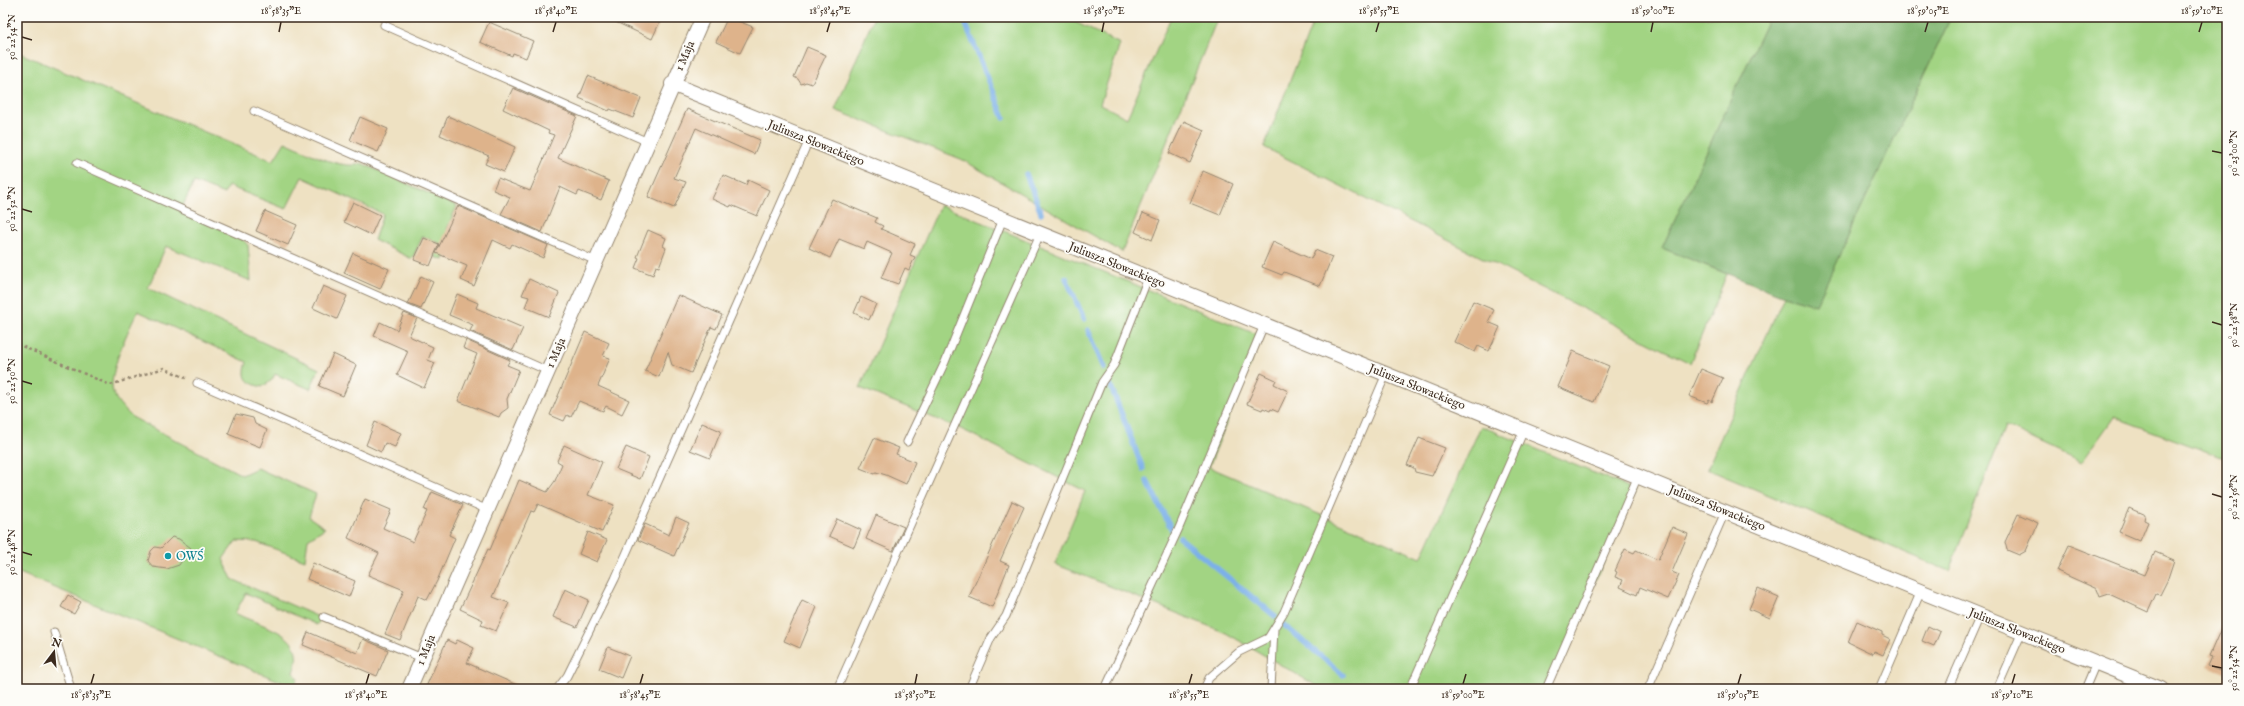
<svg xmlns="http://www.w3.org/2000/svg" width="2244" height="706" font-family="'IM FELL English',serif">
<rect width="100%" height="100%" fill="#fdfcf7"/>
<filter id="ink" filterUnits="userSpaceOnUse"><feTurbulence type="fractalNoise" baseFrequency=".025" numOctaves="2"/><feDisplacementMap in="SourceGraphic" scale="8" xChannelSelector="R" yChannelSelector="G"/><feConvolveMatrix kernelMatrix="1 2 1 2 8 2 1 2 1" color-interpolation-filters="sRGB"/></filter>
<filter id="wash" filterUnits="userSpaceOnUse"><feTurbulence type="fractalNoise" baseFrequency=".012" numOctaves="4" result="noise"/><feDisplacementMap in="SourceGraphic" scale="16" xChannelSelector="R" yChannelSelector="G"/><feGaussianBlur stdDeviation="0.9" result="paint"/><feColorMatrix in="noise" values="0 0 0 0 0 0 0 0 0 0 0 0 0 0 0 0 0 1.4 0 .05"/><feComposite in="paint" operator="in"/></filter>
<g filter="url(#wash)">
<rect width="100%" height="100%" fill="#eee1c2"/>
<path fill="#a2d483" stroke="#6e7f50" d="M874,17H1065L1120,44L1100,104L1127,118L1171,17H1218L1122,252L961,159L835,110Z
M1315,17H1769L1662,248L1727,274L1690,363L1264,147Z
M1951,17H2227V459L2114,417L2082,462L2005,426L1949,571L1707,469L1784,296L1816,305Z
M17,52L273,161L285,142C304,150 343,172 361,163L457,206L447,228L449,235L444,260L435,257L441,244L423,236L412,259L374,240L383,214L302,177L286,209L228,186L224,194L194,182L180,212L240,237L248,245L251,281L166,246L148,288L319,369L310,389L275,374L272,380L262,387C246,383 242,378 247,362L138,311C128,330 112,365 112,387C113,399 124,409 132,417L242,475L257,468L316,494L309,517L325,528L308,539L305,560L256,542L236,541L223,559L232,579L321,618L317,625L246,593L235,613C260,627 310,632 293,672L298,679L295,684L291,685L272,678L17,572Z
M940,205L1261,336L1209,467L1421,558L1481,426L1635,490L1548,689H1322L1226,633L1055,564L1085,491L961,429L860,388Z"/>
<path fill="#81b671" stroke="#5e7048" d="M1769,17H1951L1816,305L1784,296L1662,248Z"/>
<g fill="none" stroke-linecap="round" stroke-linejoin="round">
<path stroke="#7cb0e9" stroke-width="5.5" d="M963,17L1004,118
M1026,174L1041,213
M1066,278L1084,319
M1088,330L1104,368
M1108,379L1143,469
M1147,481L1172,530
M1180,538L1275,616
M1284,625L1343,675"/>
</g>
<g id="blocks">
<path fill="#deb38b" d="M605,17H662L652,39Z
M728,17L753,27L740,53L716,42Z
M489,22L533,41L526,58L513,53L512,56L480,42Z
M807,47L826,55L812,84L806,82L801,84L798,79L794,77Z
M588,76L641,98L633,118L610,109L609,111L579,98Z
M513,88L577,116L558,158L609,181L601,200L579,191L577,195L560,187L542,232L501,214L510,197L493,190L498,178L530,191L554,135L548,133L549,131L503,109Z
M687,109L760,140L754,154L696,128L674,178L686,182L674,208L648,197Z
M448,116L515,147L504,172L485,164L489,156L440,135Z
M360,117L388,129L378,152L350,140Z
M1184,121L1204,130L1190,163L1169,153Z
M1203,171L1233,184L1220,215L1190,203Z
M723,175L746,185L748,180L769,190L757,216L731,205L730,207L712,199Z
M832,199L877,218L875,222L883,226L881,229L915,244L910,255L915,257L909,270L905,268L898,284L881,278L892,253L867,242L864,249L839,239L830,258L809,248Z
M353,202L380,215L371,235L344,222Z
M458,206L548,245L543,258L512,244L510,248L493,240L474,286L461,280L467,266L436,253Z
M265,211L297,225L288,245L256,231Z
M1143,213L1160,220L1152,240L1135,232Z
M648,230L666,238L663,246L666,248L659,267L656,266L653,275L635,268L639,258L637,257Z
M424,238L439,244L430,266L414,260Z
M1273,242L1311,259L1315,250L1332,257L1320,286L1284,272L1282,275L1262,267Z
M353,253L389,269L380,289L344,273Z
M421,276L433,282L421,309L408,304Z
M529,279L559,293L549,317L525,307L529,297L522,295Z
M323,286L347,296L337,319L313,308Z
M457,294L478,303L476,308L523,328L513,350L470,331L473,325L449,315Z
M678,295L722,315L716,329L711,327L691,373L672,365L668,352L659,377L645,371Z
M861,297L876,304L869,320L854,313Z
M1473,301L1494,310L1488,322L1500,327L1489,351L1478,346L1475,352L1454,342Z
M404,313L417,318L409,336L433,347L428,360L435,363L424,388L397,375L408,351L374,336L380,322L397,330Z
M585,332L609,343L603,356L610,358L598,386L629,400L622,414L606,406L603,411L579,401L571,417L567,415L564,421L550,415Z
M466,340L510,360L507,365L519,370L507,399L508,408L501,413L499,417L458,401L477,354L463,348Z
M1573,351L1609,366L1594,402L1558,387Z
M333,354L356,365L343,396L319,386Z
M1701,369L1723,378L1712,402L1709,400L1707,403L1689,396Z
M1261,373L1276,380L1274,384L1288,391L1278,412L1271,409L1270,411L1263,408L1262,410L1247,404Z
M236,414L253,418L255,424L267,430L260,447L228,434Z
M375,422L401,433L395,447L385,443L381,452L366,445Z
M702,423L721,431L710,458L690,450Z
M874,438L899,448L896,454L915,462L906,484L886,475L876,472L875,474L860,468Z
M1419,438L1445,448L1432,476L1415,472L1414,468L1407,465Z
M564,445L602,462L588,495L614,505L602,532L538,504L534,512L531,511L493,597L509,603L496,631L481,625L483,620L460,609L488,549L490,550L519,480L547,492L555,481L562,464L557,461Z
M626,447L649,457L640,479L616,469Z
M432,492L463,505L449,535L455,538L437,581L427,600L418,596L400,640L385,634L404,590L368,575L379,553L348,538L365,499L391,510L383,528L413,542L427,511L424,510Z
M1012,501L1024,507L1000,561L1009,565L992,607L969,597Z
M2129,508L2145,515L2144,520L2148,522L2140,541L2119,532Z
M2018,514L2038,523L2026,551L2019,555L2007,550L2005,542Z
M876,515L904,527L893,551L866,539Z
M676,517L689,523L674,556L638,540L645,524L669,535Z
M837,519L861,530L854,547L829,536Z
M1672,527L1688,534L1672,572L1679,575L1668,599L1640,587L1637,595L1620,587L1623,580L1615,577L1617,572L1615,571L1625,549L1634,553L1636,550L1658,560Z
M588,532L607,540L597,562L579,554Z
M172,537L179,539L191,548L179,565L167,569L153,567L148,561L151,551L155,547L161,548Z
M2069,545L2145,575L2155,552L2174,560L2167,581L2160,595L2156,594L2148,612L2109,594L2100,597L2097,589L2057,571Z
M313,563L355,581L349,597L307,579Z
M1758,588L1779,597L1770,618L1749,609Z
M565,589L589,600L577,627L553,617Z
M68,595L81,602L74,614L61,607Z
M802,600L817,607L800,648L784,641Z
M2227,615V674L2208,666L2212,657L2209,656Z
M1857,621L1882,632V635L1890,639L1883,655L1874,651L1873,654L1848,642Z
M1928,626L1940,632L1934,646L1922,641Z
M308,632L357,653L363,639L388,650L377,676L303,645Z
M447,640L455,644L457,640L474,648L467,663L526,689H425Z
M608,647L630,656L621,678L599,669Z"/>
</g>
</g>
<g filter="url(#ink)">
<use href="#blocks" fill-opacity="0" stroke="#948670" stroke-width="1"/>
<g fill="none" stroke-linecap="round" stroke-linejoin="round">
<defs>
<path id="service" d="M384,25L648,142
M254,111L596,261
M77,163L548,371
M197,383L488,510
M907,442L945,362L1003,219
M324,617L422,658
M54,632L71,689
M557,689L567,676L615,579L809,140
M837,689L1040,234
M969,689L991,638L1006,616L1102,382L1114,365L1148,278
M1105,689L1179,528L1264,325
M1204,689L1209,678L1239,652L1268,638L1284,612L1386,374
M1271,689L1274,629
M1410,689L1524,430
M1546,689L1638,476
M1648,689L1725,512
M1879,689L1921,591
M1948,689L1980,616
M1997,689L2022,632
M2085,689L2096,663
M2134,689L2138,680"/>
<path id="minor" d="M672,84L2161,689
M409,689L703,17"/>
</defs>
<use href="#service" stroke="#948670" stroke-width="9"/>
<use href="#minor" stroke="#948670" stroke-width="16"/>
<path stroke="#948670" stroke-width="2.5" stroke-dasharray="3 3" stroke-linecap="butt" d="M17,344L110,385L164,368L186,378"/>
<use href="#service" stroke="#fff" stroke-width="7"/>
<use href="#minor" stroke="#fff" stroke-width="14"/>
</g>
</g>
<path fill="none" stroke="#3b2a1e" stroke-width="1.5" d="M279,32L281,22M553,32L556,22M827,32L830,22M1102,32L1104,22M1376,32L1379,22M1651,32L1653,22M1925,32L1928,22M2199,32L2202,22M22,37L32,40M2212,151L2222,153M22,209L32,212M2212,322L2222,325M22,381L32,384M2212,494L2222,497M22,552L32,555M2212,666L2222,668M91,684L94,674M366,684L369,674M640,684L643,674M915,684L917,674M1189,684L1192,674M1463,684L1466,674M1738,684L1741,674M2012,684L2015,674"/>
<circle fill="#0f9aa8" stroke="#fdfcf7" stroke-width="1.5" cx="168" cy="556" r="4"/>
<g text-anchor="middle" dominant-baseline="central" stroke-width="3.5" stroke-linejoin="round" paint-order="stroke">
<g font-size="12" fill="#3b2a1e" stroke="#fdfcf7">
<text transform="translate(685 56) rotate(-66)">1 Maja</text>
<text transform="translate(816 143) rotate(22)">Juliusza Słowackiego</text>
<text transform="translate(1117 265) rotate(22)">Juliusza Słowackiego</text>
<text transform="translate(556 353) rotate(-66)">1 Maja</text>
<text transform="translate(1417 387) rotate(22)">Juliusza Słowackiego</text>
<text transform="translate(1717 508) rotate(22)">Juliusza Słowackiego</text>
<text transform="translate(2017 631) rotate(22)">Juliusza Słowackiego</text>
<text transform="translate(426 650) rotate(-67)">1 Maja</text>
</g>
<g font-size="12" fill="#0d838f" stroke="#fdfcf7" text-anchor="start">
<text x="176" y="556">OWŚ</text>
</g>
</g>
<rect width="2244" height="706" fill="none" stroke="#fdfcf7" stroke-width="44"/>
<g transform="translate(54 652) rotate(16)" stroke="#fdfcf7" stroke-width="3" paint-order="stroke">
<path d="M0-3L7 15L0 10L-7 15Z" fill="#3b2a1e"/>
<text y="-6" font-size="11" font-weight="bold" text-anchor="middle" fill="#3b2a1e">N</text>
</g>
<rect x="22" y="22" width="2200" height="662" fill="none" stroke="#3b2a1e" stroke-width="1.5"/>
<g font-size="10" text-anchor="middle" fill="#3b2a1e">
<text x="281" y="14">18°58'35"E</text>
<text x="556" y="14">18°58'40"E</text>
<text x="830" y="14">18°58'45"E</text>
<text x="1104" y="14">18°58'50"E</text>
<text x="1379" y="14">18°58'55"E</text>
<text x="1653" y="14">18°59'00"E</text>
<text x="1928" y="14">18°59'05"E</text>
<text x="2202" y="14">18°59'10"E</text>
<text transform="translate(11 37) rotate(-90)" y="4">50°22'54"N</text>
<text transform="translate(2233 153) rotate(-90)" y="4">50°23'00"N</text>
<text transform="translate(11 209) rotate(-90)" y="4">50°22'52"N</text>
<text transform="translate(2233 325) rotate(-90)" y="4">50°22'58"N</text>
<text transform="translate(11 381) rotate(-90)" y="4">50°22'50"N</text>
<text transform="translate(2233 497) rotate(-90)" y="4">50°22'56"N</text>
<text transform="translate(11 552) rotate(-90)" y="4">50°22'48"N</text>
<text transform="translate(2233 668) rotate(-90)" y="4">50°22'54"N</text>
<text x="91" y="698">18°58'35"E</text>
<text x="366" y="698">18°58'40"E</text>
<text x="640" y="698">18°58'45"E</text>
<text x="915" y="698">18°58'50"E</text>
<text x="1189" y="698">18°58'55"E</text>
<text x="1463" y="698">18°59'00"E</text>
<text x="1738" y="698">18°59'05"E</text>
<text x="2012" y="698">18°59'10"E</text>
</g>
</svg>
